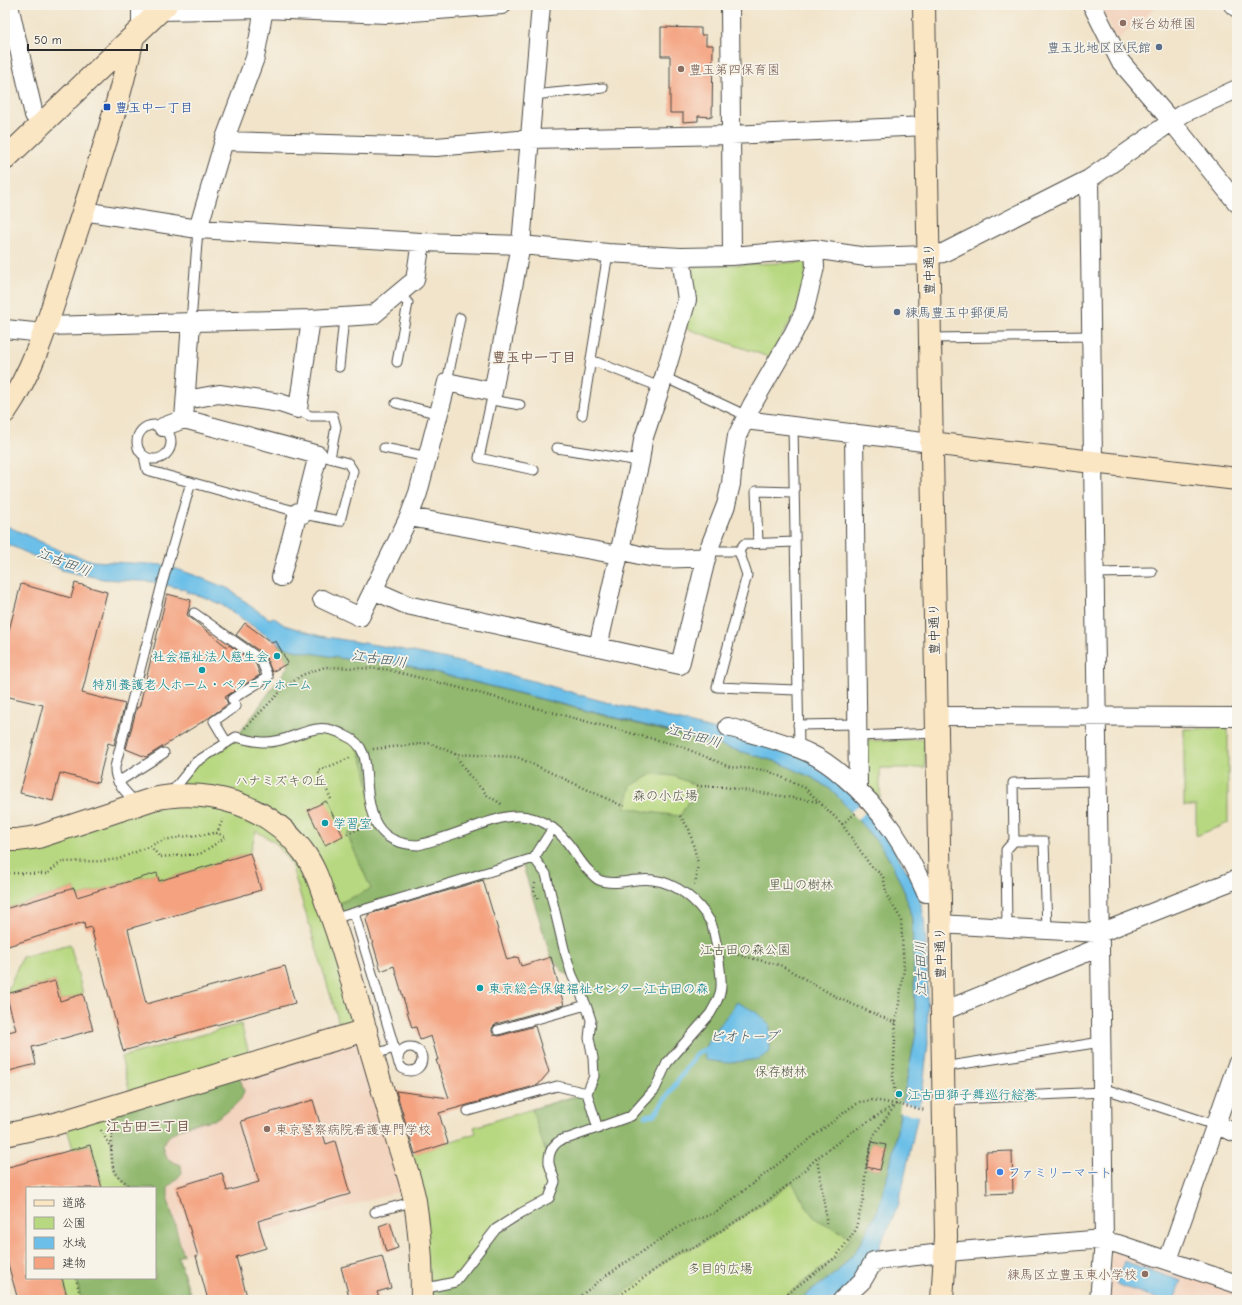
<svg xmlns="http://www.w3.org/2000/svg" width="1242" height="1305" font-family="'Comic Neue','Klee One',sans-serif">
<rect width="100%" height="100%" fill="#f7f3e8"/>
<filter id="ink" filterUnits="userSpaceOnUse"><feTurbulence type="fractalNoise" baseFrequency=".025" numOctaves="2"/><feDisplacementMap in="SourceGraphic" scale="8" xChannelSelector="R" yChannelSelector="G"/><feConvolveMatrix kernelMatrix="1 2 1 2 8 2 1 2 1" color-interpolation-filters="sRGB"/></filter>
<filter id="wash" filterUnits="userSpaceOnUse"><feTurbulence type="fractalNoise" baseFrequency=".012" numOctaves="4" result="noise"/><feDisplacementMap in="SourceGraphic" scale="16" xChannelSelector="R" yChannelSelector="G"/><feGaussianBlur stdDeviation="0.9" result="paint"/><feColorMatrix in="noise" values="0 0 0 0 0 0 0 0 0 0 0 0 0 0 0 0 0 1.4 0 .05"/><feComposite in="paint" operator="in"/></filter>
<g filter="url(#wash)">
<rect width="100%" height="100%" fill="#f1e4ca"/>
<path fill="#f3d4bf" d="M1100,5H1159L1117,40Z
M366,1030L411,1188L178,1256L132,1101Z
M1117,1251L1237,1293V1300H1108L1111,1254Z"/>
<path fill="#b7d880" stroke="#718256" d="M806,262V282L795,314L769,357L685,328L692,269L695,266Z
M276,641L427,670L672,732L778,762L813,778L915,1042L890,1166L878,1209L864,1238L854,1253L827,1280L799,1300H421L402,1158L476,1133L474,1127L571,1097L587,1093L594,1076L591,1020L572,976L563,972L534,858L333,919L366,1030L343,1037L291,864L276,843L256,831L250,853L159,881L157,873L77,897L74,888L5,909V840L168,796L196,762L237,737L289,666Z
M1228,728V823L1196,836V806H1184V729Z
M925,739V768H880V798L866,785L865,741Z
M70,944L83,994L60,1001L55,981L6,994L22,957Z
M241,1024L252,1064L132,1101L178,1256L192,1300H68L62,1278H155V1188H102L90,1145L73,1149L65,1121L132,1101L121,1057Z"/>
<path fill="#91b86e" stroke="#5e724c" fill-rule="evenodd" d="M276,641L282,646L294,650L352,660L395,663L427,670L711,743L778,762L813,778L833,791L883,849L892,864L905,893L912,919L916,1033L890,1166L878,1209L869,1229L854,1253L837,1272L827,1280L799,1300H789L785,1296L836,1257L851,1237L816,1219L810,1212L792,1182L770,1199L701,1244L693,1248L681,1251L613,1300H421L422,1289L455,1282L493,1234L549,1198L555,1182L532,1109L587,1093L594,1076L591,1020L572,976L563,972L551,957L523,866L333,919L328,908L371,889L347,834L375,822L366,772L356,742L326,729L276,741L237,737L289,665ZM652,774L674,776L697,786L680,816L649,812L625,807L631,786ZM872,1142L886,1146L880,1170L866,1167Z
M237,1069L244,1091L241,1099L233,1107L214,1120L192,1124L178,1130L169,1136L162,1145C165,1159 168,1160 181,1165L182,1173L168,1188V1199L183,1255L178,1257L192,1300H85L80,1295L76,1278H155V1188H129L127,1184L115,1172L112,1159V1107Z"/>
<path fill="#6cbfe8" stroke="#4c758a" d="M5,525L61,551L93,561L165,565L191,574L229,589L250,606L270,619L273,617L284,625L320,636L394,648L447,659L533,681L594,699L751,739L818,763L873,814L917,888L924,916L927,962L928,1044L922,1095L899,1203L890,1225L879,1245V1251L867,1268L835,1300H799L837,1272L851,1257L861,1243L878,1209L890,1166L916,1033L912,919L905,893L892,864L883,849L833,791L813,778L778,762L672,732L427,670L395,663L352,660L293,650L282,646L222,605L204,597L186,592L187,590L154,582L103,579L61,570L62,569L5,543Z
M737,1002L756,1012L770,1026V1052L759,1059L728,1063L705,1060L704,1050L708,1041Z
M1124,1261L1181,1281L1174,1300H1161L1116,1284Z"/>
<path fill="#f1e4ca" d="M864,801L871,808L856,820L850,812Z
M901,1102L921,1106L919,1116L899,1112Z"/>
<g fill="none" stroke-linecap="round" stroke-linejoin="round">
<path stroke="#6cbfe8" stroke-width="5" d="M646,1116L655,1114L697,1053L704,1050"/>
</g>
<g id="blocks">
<path fill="#f4a27f" d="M661,27L701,28V35H706V45H713L712,117L698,116V121L683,122V113H670V56H661Z
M75,583L107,592L82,693L125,704L114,745L108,743L98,783L60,773L53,801L20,793L43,705L5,696V633L8,634L21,584L71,598Z
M167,594L191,600L187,615L227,647L229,645L256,664L260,675L225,697L228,704L210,717L146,757L126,749L137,707L139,708Z
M245,623L272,643L276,641L288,663L272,672L265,655L236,635Z
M326,801L343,836L325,845L308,810Z
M250,853L261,890L128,929L146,1004L285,966L295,1003L123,1051L91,927L85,929L84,922L5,947V909L74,888L77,897L157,873L159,881Z
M483,880L507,960L518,957L521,966L551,957L564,1005L496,1024L492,1028V1032L494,1035L499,1036L535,1026L549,1072L538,1085L439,1113L448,1143L415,1154L396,1091L449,1098L436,1060H438L431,1036L420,1040L416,1027L412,1028L394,966L381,971L366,920L369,914Z
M55,981L60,1001L83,994L93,1030L32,1047L36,1064L5,1072V1033L16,1030L6,994Z
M313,1100L326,1144L335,1141L350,1194L258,1221L266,1248L236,1257L248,1300H208L196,1256H198L177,1187L222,1173L227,1191L259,1182L241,1121Z
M872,1142L886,1145L880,1170L866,1167Z
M90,1145L102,1188H27V1278H62L68,1300H18L5,1253V1168Z
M1012,1151L1013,1193L987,1194L986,1152Z
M390,1222L398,1248L386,1252L379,1226Z
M382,1256L391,1288L377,1292L380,1300H350L341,1267Z"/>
</g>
</g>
<g filter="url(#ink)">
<use href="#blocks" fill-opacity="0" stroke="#494743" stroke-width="1"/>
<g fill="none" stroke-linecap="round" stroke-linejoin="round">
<defs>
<path id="lane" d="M533,95L603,88
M191,323L198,229
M930,338L1092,336
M591,360L660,387
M397,362L408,303L399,294
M339,367L344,318
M664,377L747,416
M447,382L460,318
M493,392L479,458L534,470
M492,400L520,405
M396,403L439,414
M298,409L310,416H333L336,427L330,458
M582,415L608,253
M137 442a17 17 0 1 1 34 0a17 17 0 1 1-34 0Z
M793,426L799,748
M384,448L428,457
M557,448L640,461
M144,456L147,470L298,512
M303,514L340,521L353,471L348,463L318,455
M758,543L756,491L794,492
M708,551H739L747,575L717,687L797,690
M739,551L744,544L795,542
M1095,573L1152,572
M194,613L261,660L268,677L232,699L236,706L214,721L227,743
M798,725L857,724
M857,736L937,733
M118,782L164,753
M170,794L196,762L236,737C250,740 262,744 276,741C303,736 316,719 346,736C353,739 360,745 363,753C366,760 366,771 367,780C369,816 376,844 418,845C439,840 459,832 479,825C492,821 505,815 520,816C538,817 555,827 566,841C574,850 580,862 588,870C591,873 595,878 599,880C615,887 635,877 653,880C677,883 698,901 710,921C715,929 722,976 721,987C721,996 714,1007 710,1014L667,1063L655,1089L631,1116L569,1138C556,1139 548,1150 549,1163C550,1169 554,1176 555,1182L549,1198L521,1213L496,1229L455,1282L422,1289
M137,804C127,793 114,783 115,767L162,584L191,482
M1014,841H1044L1047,930
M534,858L553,828
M354,913L398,1060
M333,919L534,858L546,874L564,949L572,975L586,1005L591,1020L589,1038L593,1058L594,1076L587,1093L598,1129
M1007,928L1006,850L1014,841L1013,783L1098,781
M498,1030L586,1005
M398 1059a12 12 0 1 1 24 0a12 12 0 1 1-24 0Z
M372,1055L394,1048
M943,1067L1101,1042
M1102,1088L1215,1125
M944,1100L1102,1092
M468,1111L557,1086L587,1093
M375,1212L415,1201"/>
<path id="street" d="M9,5L34,115L41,124
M730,5L732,256
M1092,5L1120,61L1172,122L1237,203
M1233,5L1237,8
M159,11L264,9L387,14L502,5
M141,30V5
M224,141L436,147L530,139L731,135L926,126
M1089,179L1102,1088L1104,1241L1099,1300
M83,211L198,229L421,242L521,245L608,253L681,257L732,256L814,249L866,257L929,255L943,253L1089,179L1184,113L1237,89
M198,229L224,141L255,58L264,9
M46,326L311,319L373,315L415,280L421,242
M5,329L43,333
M186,400L219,394L280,403L298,409L311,319
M184,419L318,455L303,514L298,512L281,577
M745,420L931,443
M163,427L184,419L191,323
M854,433L858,789
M409,517L619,555
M620,549C649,561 676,559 707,557
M373,590L407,605L680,665L708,551L726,505L731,484L733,461L737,436L752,405L793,334L804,312L815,267L814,249
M322,599L360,617L409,517L418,493L447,382L493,392L521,245L541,5
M598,647L640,461L643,440L664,377L687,300L681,257
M936,716L1237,717
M728,727C755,735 784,741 809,753C822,759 834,768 844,777C883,810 906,847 926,893H939
M939,924L1100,933L1237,879
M941,1012L1100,947
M1215,1125L1237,1133
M1168,1260L1237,1064
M842,1300L862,1281L874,1261L959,1251L1092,1240L1104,1241L1118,1244L1237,1284"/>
<path id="secondary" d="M924,5L946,1237L942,1300
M5,159L166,5
M5,412C38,364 52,307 70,252C93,181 118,110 133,37
M931,443L1237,479
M5,840H17L38,837L153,799C208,787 267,804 302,850C314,865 320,884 326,902C345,951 358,1003 372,1054C382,1087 391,1120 401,1152C406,1168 412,1185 415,1201C420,1234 422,1267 422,1300
M5,1135L55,1124L366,1030"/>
</defs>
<use href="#lane" stroke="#494743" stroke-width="11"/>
<use href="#street" stroke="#494743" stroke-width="20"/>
<use href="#secondary" stroke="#494743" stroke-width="24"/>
<path stroke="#494743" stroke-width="2.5" stroke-dasharray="1 3" stroke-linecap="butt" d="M245,728L282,690L302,675L325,667L385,669L460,688L680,746L730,767L766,770L805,788L842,824L870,865L883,876L887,896L901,919L904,969L896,1023L893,1077L896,1104L874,1135L872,1142L866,1167L863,1200L855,1231L836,1257L779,1300
M373,749L430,743L455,754L517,757L625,807
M455,754L468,774L487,795L503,805
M697,786L724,787L819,802
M331,799L318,771L352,757
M680,816L689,829L698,863L695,887
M842,824L857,812
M347,834L365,826
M150,846L160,857L200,854L226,837L217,833
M5,873L47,874L61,862L103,861L119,859L164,840L180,837L217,833L223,819
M535,883L534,892L539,900
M730,953L780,965L838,998L896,1023
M112,1126C112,1139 110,1159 114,1171C117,1178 126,1181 129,1188
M101,1130L112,1150
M817,1159L826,1215V1224
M76,1278L80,1295L85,1300
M575,1300L607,1275L682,1225L715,1213L850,1108L860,1102L874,1100L925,1110
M613,1300L681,1251L693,1248L701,1244L770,1199L792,1182L817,1158L849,1134L894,1105"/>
<use href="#lane" stroke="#fff" stroke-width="9"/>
<use href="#street" stroke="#fff" stroke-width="18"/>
<use href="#secondary" stroke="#fbe6c4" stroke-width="22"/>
</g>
</g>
<g fill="#8d6e63" stroke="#f7f3e8" stroke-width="1.5">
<circle cx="1123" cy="23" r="4"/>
<circle cx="681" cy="69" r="4"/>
<circle cx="267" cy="1129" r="4"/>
<circle cx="1145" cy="1274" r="4"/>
</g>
<g fill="#5c6f8a" stroke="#f7f3e8" stroke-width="1.5">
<circle cx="1159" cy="47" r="4"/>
<circle cx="897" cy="312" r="4"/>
</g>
<rect fill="#1a4fb4" stroke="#f7f3e8" stroke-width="1.5" x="103" y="103" width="8" height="8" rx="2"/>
<g fill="#0f9aa8" stroke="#f7f3e8" stroke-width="1.5">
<circle cx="277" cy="656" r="4"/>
<circle cx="202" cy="670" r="4"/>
<circle cx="325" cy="823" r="4"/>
<circle cx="480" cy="988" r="4"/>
<circle cx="899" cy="1094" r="4"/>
</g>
<circle fill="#3f7fe0" stroke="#f7f3e8" stroke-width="1.5" cx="1000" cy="1172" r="4"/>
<g text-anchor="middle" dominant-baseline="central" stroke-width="3.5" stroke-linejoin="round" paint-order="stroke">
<g font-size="13" fill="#785e54" stroke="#f7f3e8" text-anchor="start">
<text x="1131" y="23">桜台幼稚園</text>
<text x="689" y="69">豊玉第四保育園</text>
<text x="275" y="1129">東京警察病院看護専門学校</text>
<text x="1137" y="1274" text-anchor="end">練馬区立豊玉東小学校</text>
</g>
<g font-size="13" fill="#4e5e75" stroke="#f7f3e8" text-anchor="end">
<text x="1151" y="47">豊玉北地区区民館</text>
<text x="905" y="312" text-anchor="start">練馬豊玉中郵便局</text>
</g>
<g font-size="13" fill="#164399" stroke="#f7f3e8" text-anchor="start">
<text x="115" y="107">豊玉中一丁目</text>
</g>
<g font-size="13" fill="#2b2b2b" stroke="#f7f3e8">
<text transform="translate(929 269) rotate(-91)">豊中通り</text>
<text transform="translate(934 629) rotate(-91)">豊中通り</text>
<text transform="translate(940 953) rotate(-91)">豊中通り</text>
</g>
<g font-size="13" fill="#0d838f" stroke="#f7f3e8" text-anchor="start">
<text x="269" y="656" text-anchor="end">社会福祉法人慈生会</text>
<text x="202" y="684" text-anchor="middle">特別養護老人ホーム・ベタニアホーム</text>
<text x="333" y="823">学習室</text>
<text x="488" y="988">東京総合保健福祉センター江古田の森</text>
<text x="907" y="1094">江古田獅子舞巡行絵巻</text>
</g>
<g font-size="13" fill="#4e5640" stroke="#f7f3e8">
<text x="281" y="780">ハナミズキの丘</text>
<text x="665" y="795">森の小広場</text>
<text x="801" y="884">里山の樹林</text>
<text x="745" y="949">江古田の森公園</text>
<text x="781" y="1071">保存樹林</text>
<text x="720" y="1268">多目的広場</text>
</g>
<g font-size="13" fill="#366cbe" stroke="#f7f3e8" text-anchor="start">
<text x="1008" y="1172">ファミリーマート</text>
</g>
<g font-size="14" font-weight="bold" fill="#715548" stroke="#f7f3e8">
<text x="534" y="357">豊玉中一丁目</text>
<text x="148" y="1126">江古田三丁目</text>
</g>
<g font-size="14" font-style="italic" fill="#3e5764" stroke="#f7f3e8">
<text transform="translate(64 562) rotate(21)">江古田川</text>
<text transform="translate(379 659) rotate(8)">江古田川</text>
<text transform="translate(694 736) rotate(15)">江古田川</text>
<text transform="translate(921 969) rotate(-91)">江古田川</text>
<text x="744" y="1036">ビオトープ</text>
</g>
</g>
<rect width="1242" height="1305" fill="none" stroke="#f7f3e8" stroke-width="20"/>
<rect x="26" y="1187" width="130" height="92" fill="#f7f3e8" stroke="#a5a39c"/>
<rect x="34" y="1200" width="20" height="6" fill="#fbe6c4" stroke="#a5a39c"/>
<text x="62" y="1207" font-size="12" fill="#2b2b2b">道路</text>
<rect x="34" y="1217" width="20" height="12" fill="#b7d880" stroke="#a5a39c"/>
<text x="62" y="1227" font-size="12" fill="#2b2b2b">公園</text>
<rect x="34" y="1237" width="20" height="12" fill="#6cbfe8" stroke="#a5a39c"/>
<text x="62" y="1247" font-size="12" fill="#2b2b2b">水域</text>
<rect x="34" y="1257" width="20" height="12" fill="#f4a27f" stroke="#a5a39c"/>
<text x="62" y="1267" font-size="12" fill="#2b2b2b">建物</text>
<path d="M28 44v6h119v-6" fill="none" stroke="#2b2b2b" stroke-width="2"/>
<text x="34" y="44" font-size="12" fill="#2b2b2b" stroke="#f7f3e8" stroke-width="3" paint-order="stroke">50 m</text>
</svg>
